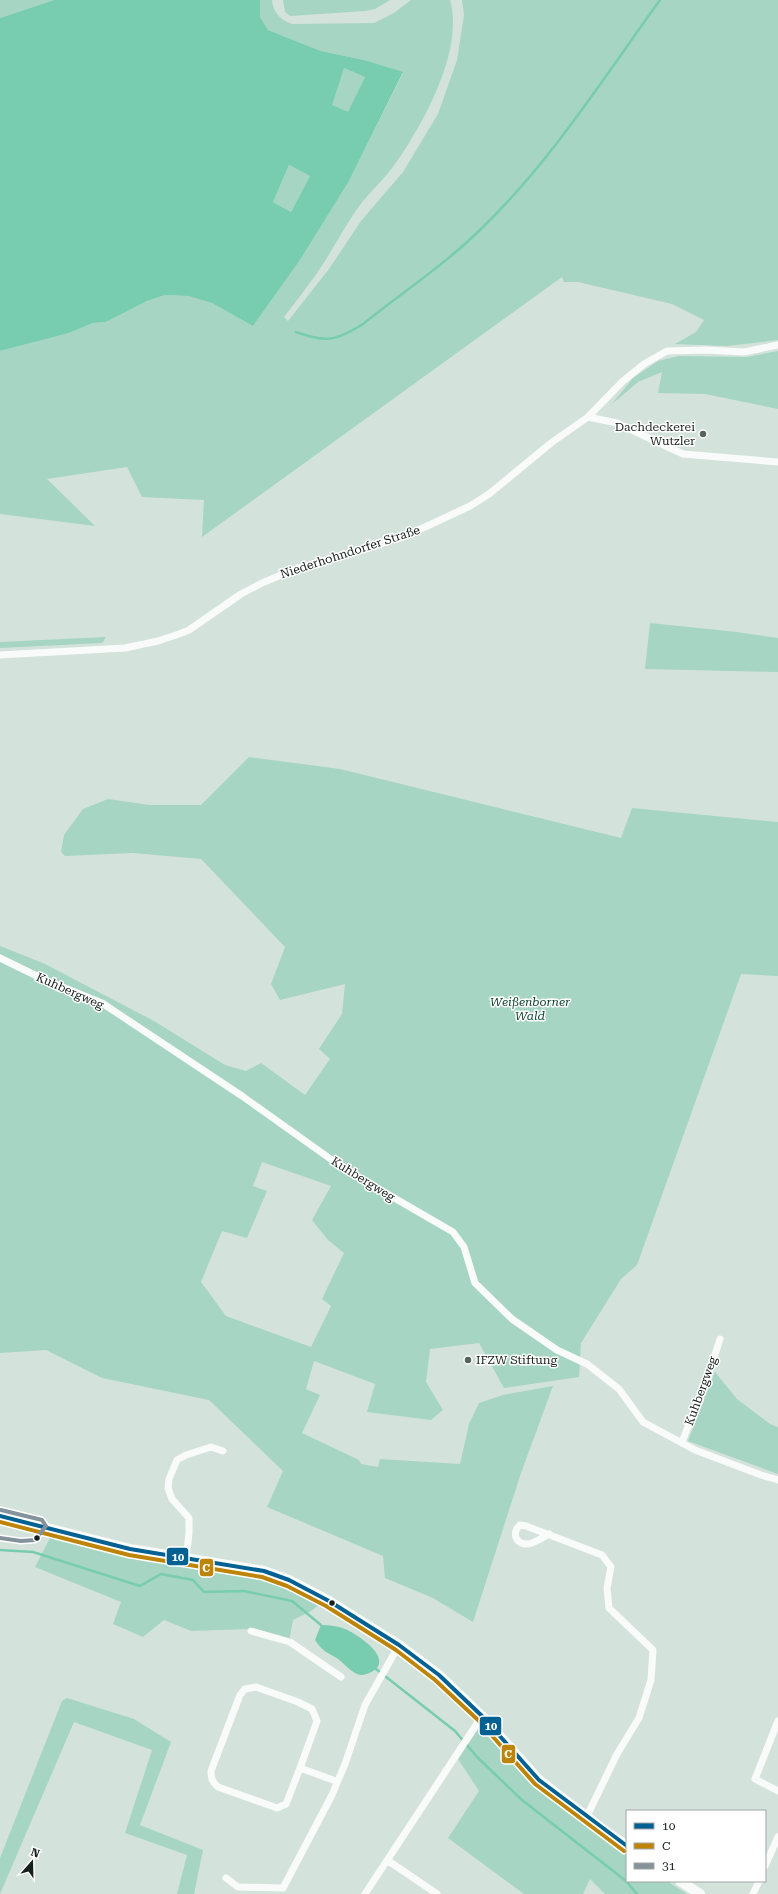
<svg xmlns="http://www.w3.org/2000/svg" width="778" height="1894" font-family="'Roboto Serif',serif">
<rect width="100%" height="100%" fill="#d4e2dc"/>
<path fill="#a6d5c3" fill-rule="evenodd" d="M0,0H54L0,18Z
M260,0H272C273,12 280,20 292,24L374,23L394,13L411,0H450C465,50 421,129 392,168C381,183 365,196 355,212C344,228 335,245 325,261C312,281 298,299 284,317L288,321L329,269L361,221L403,172L438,114L457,60L464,15L462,0H778V340L727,346L675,344L696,332L704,320L672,304L578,282H564L562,277L202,537L204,500L142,497L127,467L47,479L95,526L0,514V351L69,333L93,323L106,322L147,301L165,295L188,296L212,303L253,326L300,260L349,181L403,73L364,60L321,51L268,30L260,17Z
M283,0H390L375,9L365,11L290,16L285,12Z
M344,68L365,77L348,113L331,105Z
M289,165L310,176L291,212L273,202Z
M778,351V409L705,394L658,393L662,372L638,382L611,405L633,378L658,361L679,356L747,357Z
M650,623L737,632L778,638V672L645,669Z
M106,637L103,642L101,643L0,648V642Z
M249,757L340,769L621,838L632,808L778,822V976L741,974L637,1265L621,1279L581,1343L579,1377L504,1388L479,1343L430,1349L426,1382L443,1410L431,1420L367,1412L375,1384L314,1361L306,1389L320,1395L302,1433L359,1460L361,1464L378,1467L380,1459L460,1464L469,1424L479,1403L503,1395L553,1386L521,1473L473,1622L433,1598L385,1578L383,1556L267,1507L283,1471L209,1400L102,1378L46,1350L0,1353V946L45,964L154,1021L225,1065L246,1071L261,1063L305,1095L330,1059L319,1049L342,1014L345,984L280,1000L271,984L285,947L201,859L133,853L65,856L61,852L64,835L83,809L108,799L149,805H201ZM262,1162L331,1186L312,1220L328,1240L344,1253L322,1299L331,1306L311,1347L226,1316L201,1282L222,1231L247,1238L267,1191L253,1186Z
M715,1372L737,1399L770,1424L778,1427V1474L688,1441Z
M51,1536L133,1552L175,1563L263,1575L295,1589L320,1604L311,1611L293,1620L289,1641L249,1629L191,1631L164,1620L143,1637L113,1624L121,1602L35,1567Z
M67,1698L134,1719L171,1742L140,1825L203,1850L194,1894H177L187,1855L125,1833L152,1750L74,1722L0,1894V1858L62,1701Z
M483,1722L539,1780L627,1848V1881H667L687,1894H605L590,1879L583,1894H524L448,1838L479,1791L458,1759Z"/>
<path fill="#78ccb0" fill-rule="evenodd" d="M54,0H260V17L268,30L321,51L364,60L403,72L349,181L300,260L253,326L212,303L188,296L165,295L147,301L106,322L93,323L69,333L0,351V18ZM344,68L365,77L348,112L332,105ZM289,165L310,176L291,212L273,202Z
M321,1625C330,1625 337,1626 345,1629C357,1634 394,1658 373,1671C370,1673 365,1675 361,1675C352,1674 345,1664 338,1659C326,1651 324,1653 315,1640Z"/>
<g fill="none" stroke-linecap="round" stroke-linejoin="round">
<path stroke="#78ccb0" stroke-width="2.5" d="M296,332C326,343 336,341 363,324C403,292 447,263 483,227C552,160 604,77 660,0
M0,1550L33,1552L140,1586L161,1574L193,1580L204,1592L244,1591L292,1601L321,1625
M376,1669L455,1731L477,1757L522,1800L626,1881L637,1894"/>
<path stroke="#f9fbfa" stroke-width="7" d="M588,417L617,423L683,454L778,462
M0,655L125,648L158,641L179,634L189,630L241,594L262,583L298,568L372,547L423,528L470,506L489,494L551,443L588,417L622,382L644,364L667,351L706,350L744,352L778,345
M0,958L45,980L102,1003L242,1096L346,1170L453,1232L464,1247L475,1283L512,1319L557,1350L587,1364L619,1389L643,1422L695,1450L761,1475L778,1480
M682,1442L709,1373L720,1339
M549,1534C543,1537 535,1543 528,1544C516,1545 511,1533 520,1525L526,1526L602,1555L611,1567L607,1588L609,1608L653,1650L651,1680L639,1718L617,1754L587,1816
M186,1559L189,1533V1518L172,1499L168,1488L169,1479L177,1460L186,1455L211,1447L223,1451
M251,1631L290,1642L341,1677
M778,1721L755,1779L778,1791
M300,1768L317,1721L312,1709L298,1702L256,1687L245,1689L240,1695L211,1771C211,1778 212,1782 218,1787L277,1808L286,1804L300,1768L336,1781
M387,1860L437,1894
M765,1866L778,1837
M226,1878L238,1887L283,1888L332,1795L345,1764L365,1705L399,1645
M365,1894L482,1716
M753,1894L759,1881"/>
<path stroke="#f9fbfa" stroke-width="10" d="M0,1516L130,1549L264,1571L289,1580L329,1601L399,1645L439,1675L482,1716L539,1780L600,1827L627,1846
M680,1881L700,1894"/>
<defs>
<path id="bus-1" d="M0,1516L130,1549L264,1571L289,1580L329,1601L399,1645L439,1675L482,1716L539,1780L627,1846"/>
<path id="bus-2" d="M0,1522L129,1555L262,1577L287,1586L326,1606L396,1650L435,1680L478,1720L535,1784L624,1851"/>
<path id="bus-3" d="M0,1538L21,1541L35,1540L46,1526L42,1520L1,1510"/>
</defs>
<use href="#bus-1" stroke="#fff" stroke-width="7"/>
<use href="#bus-2" stroke="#fff" stroke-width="7"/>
<use href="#bus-3" stroke="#fff" stroke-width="7"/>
<use href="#bus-1" stroke="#006192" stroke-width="4"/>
<use href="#bus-2" stroke="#be8407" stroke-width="4"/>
<use href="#bus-3" stroke="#83929b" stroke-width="4"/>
</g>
<g fill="#58635f" stroke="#fff" stroke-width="1.5">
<circle cx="703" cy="434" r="4"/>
<circle cx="468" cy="1360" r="4"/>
</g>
<g fill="#151f1b" stroke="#fff" stroke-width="1.5">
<circle cx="37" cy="1538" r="3.5"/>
<circle cx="332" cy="1603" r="3.5"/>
</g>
<g text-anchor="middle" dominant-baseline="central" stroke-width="3" stroke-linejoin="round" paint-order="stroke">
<g font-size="12" fill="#151f1b" stroke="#fff" text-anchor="end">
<text x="695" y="427">Dachdeckerei<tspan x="695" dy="14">Wutzler</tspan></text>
<text x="476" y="1360" text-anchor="start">IFZW Stiftung</text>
</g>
<g font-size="12" fill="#151f1b" stroke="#fff">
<text transform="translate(350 552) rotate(-18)">Niederhohndorfer Straße</text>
<text transform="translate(70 991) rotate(24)">Kuhbergweg</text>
<text transform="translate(363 1179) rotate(32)">Kuhbergweg</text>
<text transform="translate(701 1391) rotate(-70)">Kuhbergweg</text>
</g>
<g font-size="12" font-style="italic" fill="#0f4131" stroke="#fff">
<text x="530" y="1002">Weißenborner<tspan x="530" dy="14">Wald</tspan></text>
</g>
</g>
<g stroke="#fff" stroke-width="1.5">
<rect x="166" y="1547" width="23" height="19" rx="4" fill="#006192"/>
<rect x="199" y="1558" width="15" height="19" rx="4" fill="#be8407"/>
<rect x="479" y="1716" width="23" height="20" rx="4" fill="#006192"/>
<rect x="501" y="1744" width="15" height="20" rx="4" fill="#be8407"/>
</g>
<g font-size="11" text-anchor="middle" font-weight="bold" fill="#fff">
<text x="178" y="1561">10</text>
<text x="206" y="1572">C</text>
<text x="491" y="1730">10</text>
<text x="508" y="1758">C</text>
</g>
<rect x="626" y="1810" width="140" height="72" fill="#ffffff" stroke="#a1a5a4"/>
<rect x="634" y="1823" width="20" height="6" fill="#006192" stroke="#a1a5a4"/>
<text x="662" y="1830" font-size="12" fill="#151f1b">10</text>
<rect x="634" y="1843" width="20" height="6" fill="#be8407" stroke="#a1a5a4"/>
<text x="662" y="1850" font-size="12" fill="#151f1b">C</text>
<rect x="634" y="1863" width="20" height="6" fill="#83929b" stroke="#a1a5a4"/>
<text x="662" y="1870" font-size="12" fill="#151f1b">31</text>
<g transform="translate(32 1862) rotate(20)" stroke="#ffffff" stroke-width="3" paint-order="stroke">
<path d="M0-3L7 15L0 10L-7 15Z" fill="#151f1b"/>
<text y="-6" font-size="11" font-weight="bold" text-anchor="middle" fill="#151f1b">N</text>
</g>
</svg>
